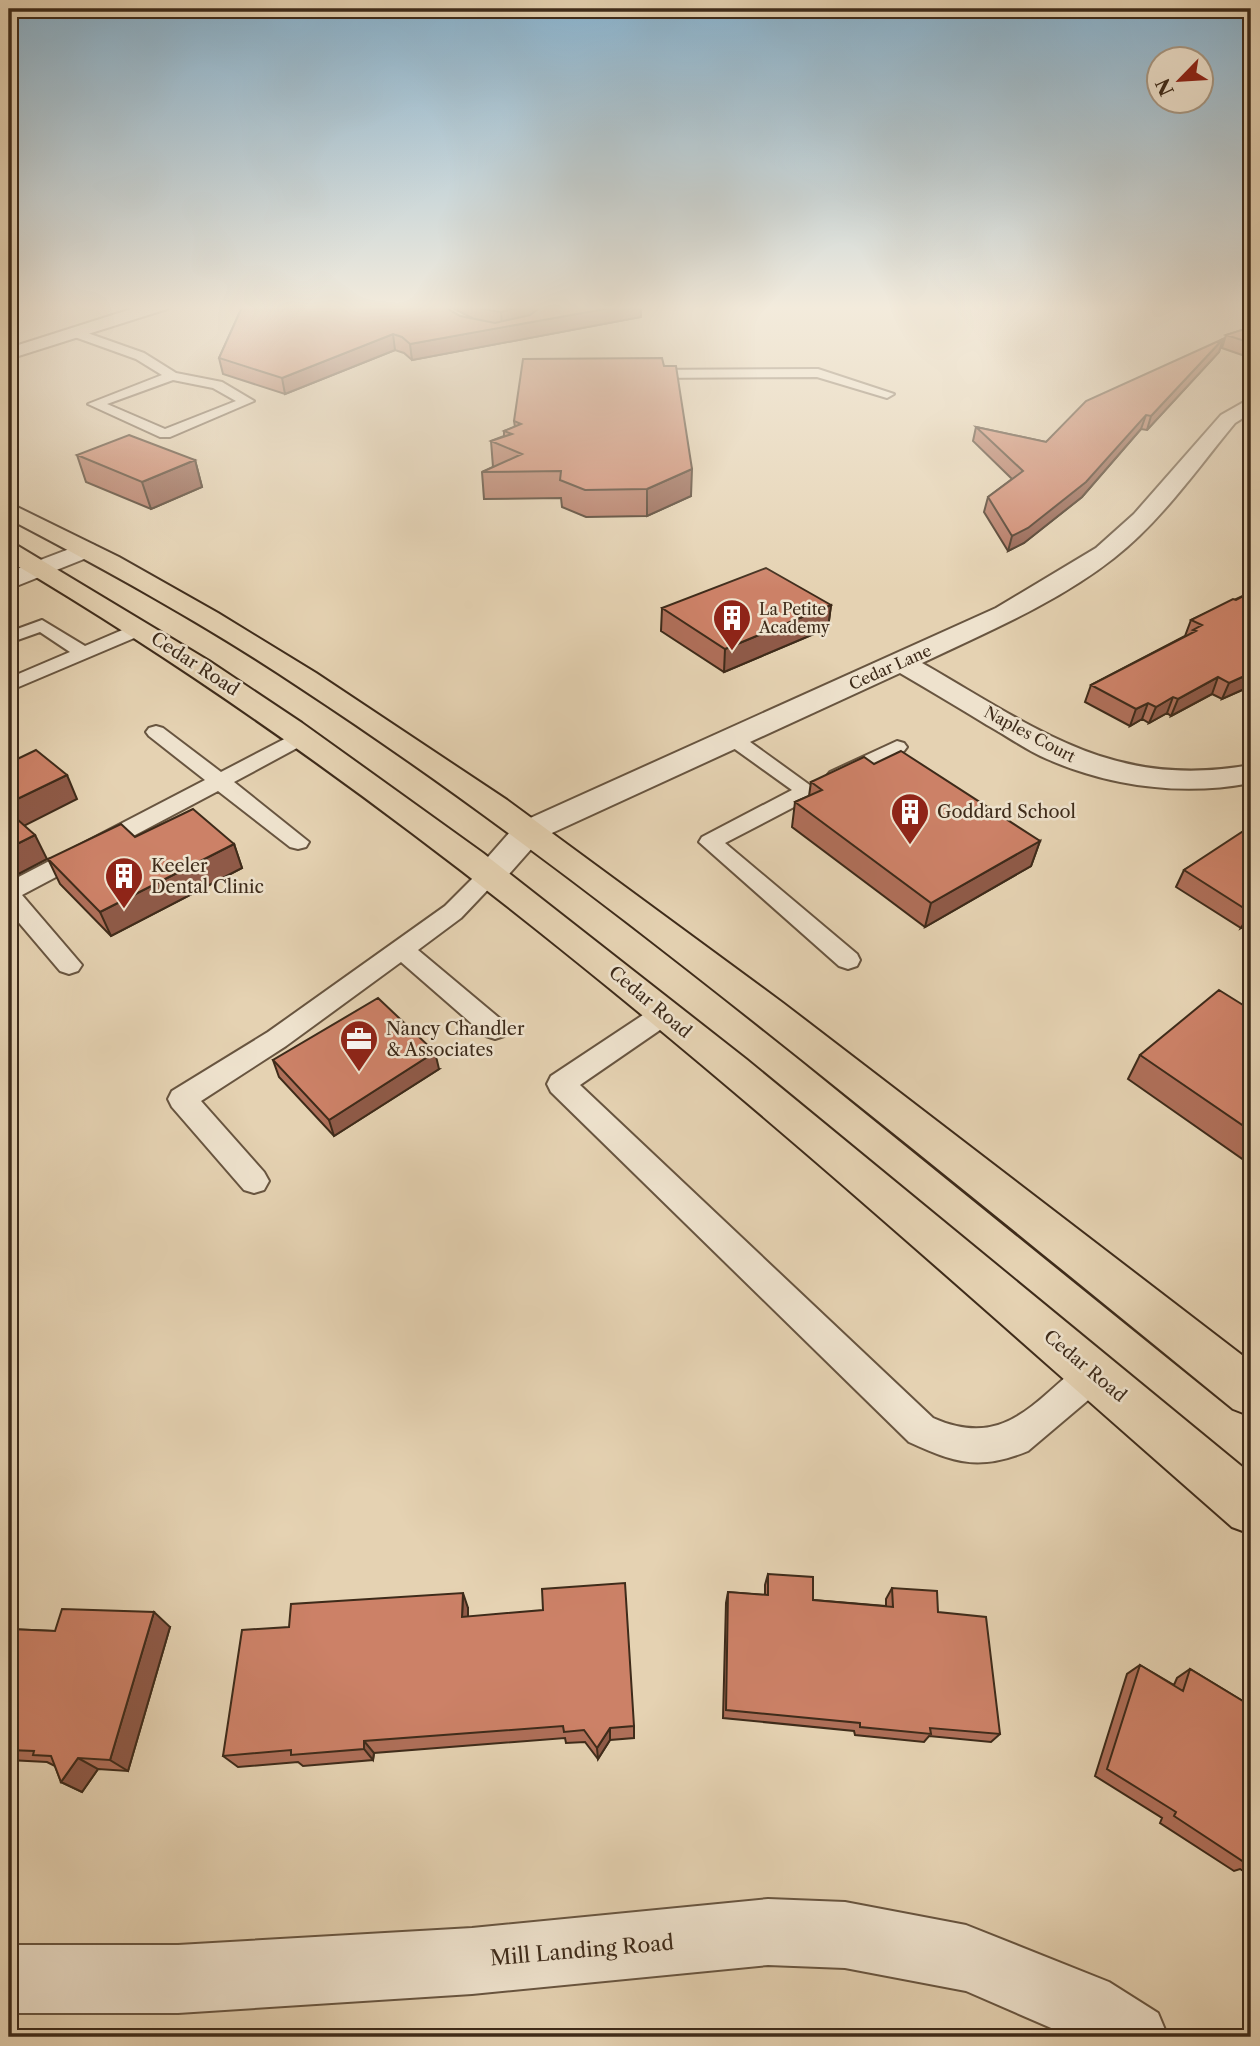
<svg xmlns="http://www.w3.org/2000/svg" width="1260" height="2046" font-family="'Libre Caslon Text',serif">
<rect width="100%" height="100%" fill="#e5d2b2"/>
<filter id="stains"><feTurbulence type="fractalNoise" baseFrequency=".00286" numOctaves="4"/><feColorMatrix values="0 0 0 0 .2 0 0 0 0 .09 0 0 0 0 .02 0 0 0 .5 -.17"/></filter>
<radialGradient id="worn" r=".72"><stop offset=".6" stop-color="#630" stop-opacity="0"/><stop offset="1" stop-color="#630" stop-opacity=".3"/></radialGradient>
<g fill="none" stroke-linecap="round" stroke-linejoin="round">
<defs>
<path id="lane" d="M76,329L144,353L176,373L222,382L254,401L170,437H160L88,404L162,375L136,359L72,336L70,333ZM173,380L213,388L236,401L165,429L107,404Z
M818,369L894,394L887,398L817,377L643,378L637,374L643,370Z
M42,620L85,646L134,625L140,624L149,629L146,633L9,691V678L70,652L40,632L9,643V632Z
M156,726L163,728L221,772L296,733H310L313,737L310,741L234,782L309,842L306,847L298,849L290,847L218,791L22,895L82,965L78,971L69,974L60,971L9,911V882L205,780L149,736L146,732L149,728Z
M732,732L739,734L818,791L815,796L725,843L857,954L860,960L857,966L848,969L839,966L699,842L702,837L792,790L725,742L722,738L725,734Z
M897,741L904,743L907,747L904,751L844,782H830L826,777L830,772Z
M490,866L498,869L502,874L498,879L461,918L418,950L504,1022L508,1029L504,1036L495,1039L486,1036L401,962L286,1046L201,1101L264,1172L269,1181L264,1190L254,1193L244,1190L172,1107L168,1099L172,1091L268,1032L445,906L482,869Z
M664,1004L673,1007L677,1014L673,1021L580,1085L933,1418C1003,1449 1032,1404 1082,1363L1094,1358L1106,1363L1111,1374L1106,1385L1028,1451C979,1471 955,1463 909,1442L551,1092L547,1084L551,1076L655,1007Z"/>
<path id="street" d="M144,305H169L167,309L9,359V348Z
M1251,398V413L1235,423C1197,469 1161,521 1114,558C1057,603 987,632 922,663C1036,728 1112,790 1251,765V783C1183,796 1111,787 1047,759C1026,750 1007,736 987,725C958,707 929,690 900,673L541,838L502,882L490,885L478,882L473,874L517,824L996,608L1096,548L1134,514L1221,415Z
M85,543L94,545L97,550L94,555L9,589V572Z
M768,1899L845,1902L966,1925L1109,1982L1158,2013L1168,2037H1072L966,1991L845,1968L768,1965L472,1994L178,2013H9V1945H178L472,1928Z"/>
<path id="primary" d="M9,503L119,557L218,613L316,673L507,800L783,1003L1251,1362V1416L1233,1409C1090,1292 946,1175 801,1059C638,929 473,801 299,687C206,625 108,571 9,519Z
M9,544L18,546L209,661L302,723L483,853L746,1059L1251,1474V1534L1232,1527C841,1185 458,826 9,561Z"/>
</defs>
<use href="#lane" stroke="#685540" stroke-width="4"/>
<use href="#street" stroke="#685540" stroke-width="4"/>
<use href="#primary" stroke="#3e2b1a" stroke-width="4"/>
<path stroke="#3e2b1a" stroke-width="2" stroke-dasharray="1 2" stroke-linecap="butt" d="M40,305L52,309"/>
<use href="#lane" fill="#eee2cd" fill-rule="evenodd"/>
<use href="#street" fill="#eee2cd" fill-rule="evenodd"/>
<use href="#primary" fill="#e5d2b2" fill-rule="evenodd"/>
</g>
<path fill="#af6f59" stroke="#3e2b1a" stroke-width="2" fill-rule="evenodd" d="M243,305H641V317L412,360L404,353L395,350L285,394L223,374L219,358ZM441,305L449,306L474,319L460,316Z
M1251,327V358L1222,348L1226,335Z
M1223,339L1219,352L1147,430L1141,429L1082,497L1024,543L1008,551L984,512L988,497L1012,479L973,441L976,427L1046,442Z
M664,366L691,496L647,516L586,517L562,507L561,498L484,499L482,472L493,467L491,441L504,436V431L515,427L514,421Z
M77,455L195,460L202,487L151,509L86,482Z
M1251,592V686L1222,699L1212,694L1171,716L1167,713L1149,723L1142,719L1130,726L1085,702L1091,685L1185,636L1191,620Z
M831,605L828,628L724,672L661,631L662,608Z
M874,764L1040,841L1031,866L925,927L792,827L795,802L809,796L811,782Z
M1251,830V922L1241,928L1176,887L1184,870Z
M135,837L234,844L242,868L111,936L60,884L48,859Z
M1251,1010V1165L1128,1079L1140,1055Z
M273,1060L439,1069L334,1136L279,1077Z
M768,1574L813,1600L886,1606V1599L892,1588L938,1612L1000,1734L991,1742L929,1736L924,1742L855,1735L854,1731L723,1718L726,1603L728,1592L765,1595V1585Z
M468,1608V1617L634,1726V1738L610,1740L598,1759L585,1742L566,1743L565,1738L374,1753L373,1760L303,1766L298,1762L238,1767L223,1756L289,1627Z
M170,1627L128,1771L98,1769L82,1792L61,1782L55,1766L47,1762L9,1760V1629L55,1631Z
M1140,1665L1174,1685L1177,1678L1190,1669L1251,1706V1876L1240,1869L1234,1871L1160,1823L1162,1818L1095,1776L1127,1674Z"/>
<path fill="#8f5a48" stroke="#3e2b1a" stroke-width="2" d="M522,305H641V317L412,360L410,344L502,327L501,312Z
M393,334L395,350L285,394L282,378Z
M1223,339L1219,352L1147,430L1151,416Z
M1146,415L1141,429L1082,497L1024,543L1008,551L1012,536Z
M195,460L202,487L151,509L142,482Z
M692,469L691,496L647,516V489Z
M831,605L828,628L724,672L725,649Z
M1251,673V686L1222,699L1229,683Z
M1218,677L1212,694L1171,716L1178,699Z
M1173,697L1167,713L1149,723L1156,707Z
M1148,703L1142,719L1130,726L1136,709Z
M67,775L77,799L14,831L9,821V803Z
M35,835L47,859L9,879V848Z
M1040,841L1031,866L925,927L931,903Z
M234,844L242,868L111,936L100,912Z
M1251,911V922L1241,928L1250,912Z
M435,1052L439,1069L334,1136L329,1120Z
M9,1090L16,1101L9,1104Z
M9,1117L15,1126L9,1129Z
M463,1593L468,1608V1632L462,1617Z
M154,1612L170,1627L128,1771L110,1760Z
M610,1728V1740L598,1759L597,1748Z
M364,1741L374,1753L373,1760L364,1749Z
M78,1758L98,1769L82,1792L61,1782Z"/>
<path fill="#cc8167" stroke="#3e2b1a" stroke-width="2" d="M243,305H441L460,316L495,323L530,315L544,305H627L410,344L402,337L393,334L282,378L219,358Z
M475,305H522L516,308L501,312L482,309Z
M1251,327V343L1226,335Z
M1223,339L1151,416L1146,415L1086,482L1028,528L1012,536L988,497L1023,471L976,427L1046,442L1086,401Z
M662,358L664,366H676L692,469L647,489L585,490L560,480L561,471L482,472L522,454L491,441L512,434L504,431L521,424L514,421L523,359Z
M129,435L195,460L142,482L77,455Z
M766,568L831,605L725,649L662,608Z
M1251,592V673L1229,683L1218,677L1178,699L1173,697L1156,707L1148,703L1136,709L1091,685L1196,631L1193,630L1202,625L1191,620L1233,599L1236,600Z
M36,750L67,775L9,803V763Z
M901,751L1040,841L931,903L795,802L822,790L811,782L864,757L874,764Z
M193,809L234,844L100,912L48,859L121,824L135,837Z
M9,812L35,835L9,848Z
M1248,828L1251,830V911L1250,912L1184,870Z
M1219,990L1251,1010V1131L1140,1055Z
M378,998L435,1052L329,1120L273,1060Z
M768,1574L813,1577V1600L893,1607L892,1588L937,1591L938,1612L986,1617L1000,1734L930,1728L931,1734L860,1727V1723L726,1710L728,1592L768,1595Z
M625,1583L634,1726L610,1728L597,1748L584,1730L564,1732L563,1726L364,1741V1749L291,1755V1750L223,1756L242,1630L289,1627L291,1604L463,1593L462,1617L543,1610L542,1589Z
M62,1609L154,1612L110,1760L78,1758L61,1782L51,1756L33,1755L34,1751L9,1750V1629L55,1631Z
M1140,1665L1183,1691L1190,1669L1251,1706V1860L1250,1866L1174,1816L1176,1812L1107,1769Z"/>
<linearGradient id="sky" x2="0" y2="1"><stop stop-color="#88b5d3"/><stop offset="0.52" stop-color="#f3ebdc"/><stop offset="1" stop-color="#f3ebdc" stop-opacity="0"/></linearGradient>
<rect width="1260" height="591" fill="url(#sky)"/>
<defs>
<symbol id="building-pin" viewBox="-11 -11 22 30"><path d="M0 17L-7.5 6A9.5 9.5 0 1 1 7.5 6Z" fill="#8f2418" stroke="#eee2cd"/><path d="M-4-6H4V6H1V3H-1V6H-4ZM-2.5-4.3h1.7v1.8h-1.7ZM.8-4.3h1.7v1.8H.8ZM-2.5-1h1.7V.8h-1.7ZM.8-1h1.7V.8H.8Z" fill="#fff"/></symbol>
<symbol id="office-pin" viewBox="-11 -11 22 30"><path d="M0 17L-7.5 6A9.5 9.5 0 1 1 7.5 6Z" fill="#8f2418" stroke="#eee2cd"/><path d="M-6-3h4V-5.5h4V-3h4V5H-6ZM-1-4.5V-3h2v-1.5ZM-6 0V1H6V0Z" fill="#fff"/></symbol>
</defs>
<g fill-rule="evenodd">
<use href="#building-pin" x="710" y="596" width="44" height="60"/>
<use href="#building-pin" x="888" y="790" width="44" height="60"/>
<use href="#building-pin" x="102" y="854" width="44" height="60"/>
<use href="#office-pin" x="337" y="1017" width="44" height="60"/>
</g>
<g text-anchor="middle" dominant-baseline="central" stroke-width="5" stroke-linejoin="round" paint-order="stroke">
<g font-size="16" fill="#3e2b1a" stroke="#eee2cd" text-anchor="start">
<text x="759" y="609">La Petite<tspan x="759" dy="18">Academy</tspan></text>
</g>
<g font-size="16" fill="#3e2b1a" stroke="#eee2cd">
<text transform="translate(890 667) rotate(-24)">Cedar Lane</text>
<text transform="translate(1030 734) rotate(28)">Naples Court</text>
</g>
<g font-size="18" fill="#3e2b1a" stroke="#eee2cd">
<text transform="translate(195 664) rotate(33)">Cedar Road</text>
<text transform="translate(650 1002) rotate(40)">Cedar Road</text>
<text transform="translate(1085 1366) rotate(40)">Cedar Road</text>
</g>
<g font-size="18" fill="#3e2b1a" stroke="#eee2cd" text-anchor="start">
<text x="937" y="812">Goddard School</text>
<text x="151" y="866">Keeler<tspan x="151" dy="21">Dental Clinic</tspan></text>
<text x="386" y="1029">Nancy Chandler<tspan x="386" dy="21">&amp; Associates</tspan></text>
</g>
<g font-size="21" fill="#3e2b1a" stroke="#eee2cd">
<text transform="translate(582 1950) rotate(-5)">Mill Landing Road</text>
</g>
</g>
<rect width="1260" height="2046" fill="none" stroke="#e5d2b2" stroke-width="35"/>
<rect x="10" y="10" width="1239" height="2025" fill="none" stroke="#3e2b1a" stroke-width="3.5"/>
<rect x="18" y="18" width="1225" height="2011" fill="none" stroke="#3e2b1a" stroke-width="2"/>
<g transform="translate(1180 80) rotate(245)"><circle r="33" fill="#eee2cd" stroke="#a89985" stroke-width="2"/>
<path d="M0-5L12 26L0 18L-12 26Z" fill="#8f2418"/>
<text y="-10" font-size="19" font-weight="bold" text-anchor="middle" fill="#3e2b1a">N</text>
</g>
<rect width="100%" height="100%" filter="url(#stains)"/>
<rect width="100%" height="100%" fill="url(#worn)"/>
</svg>
